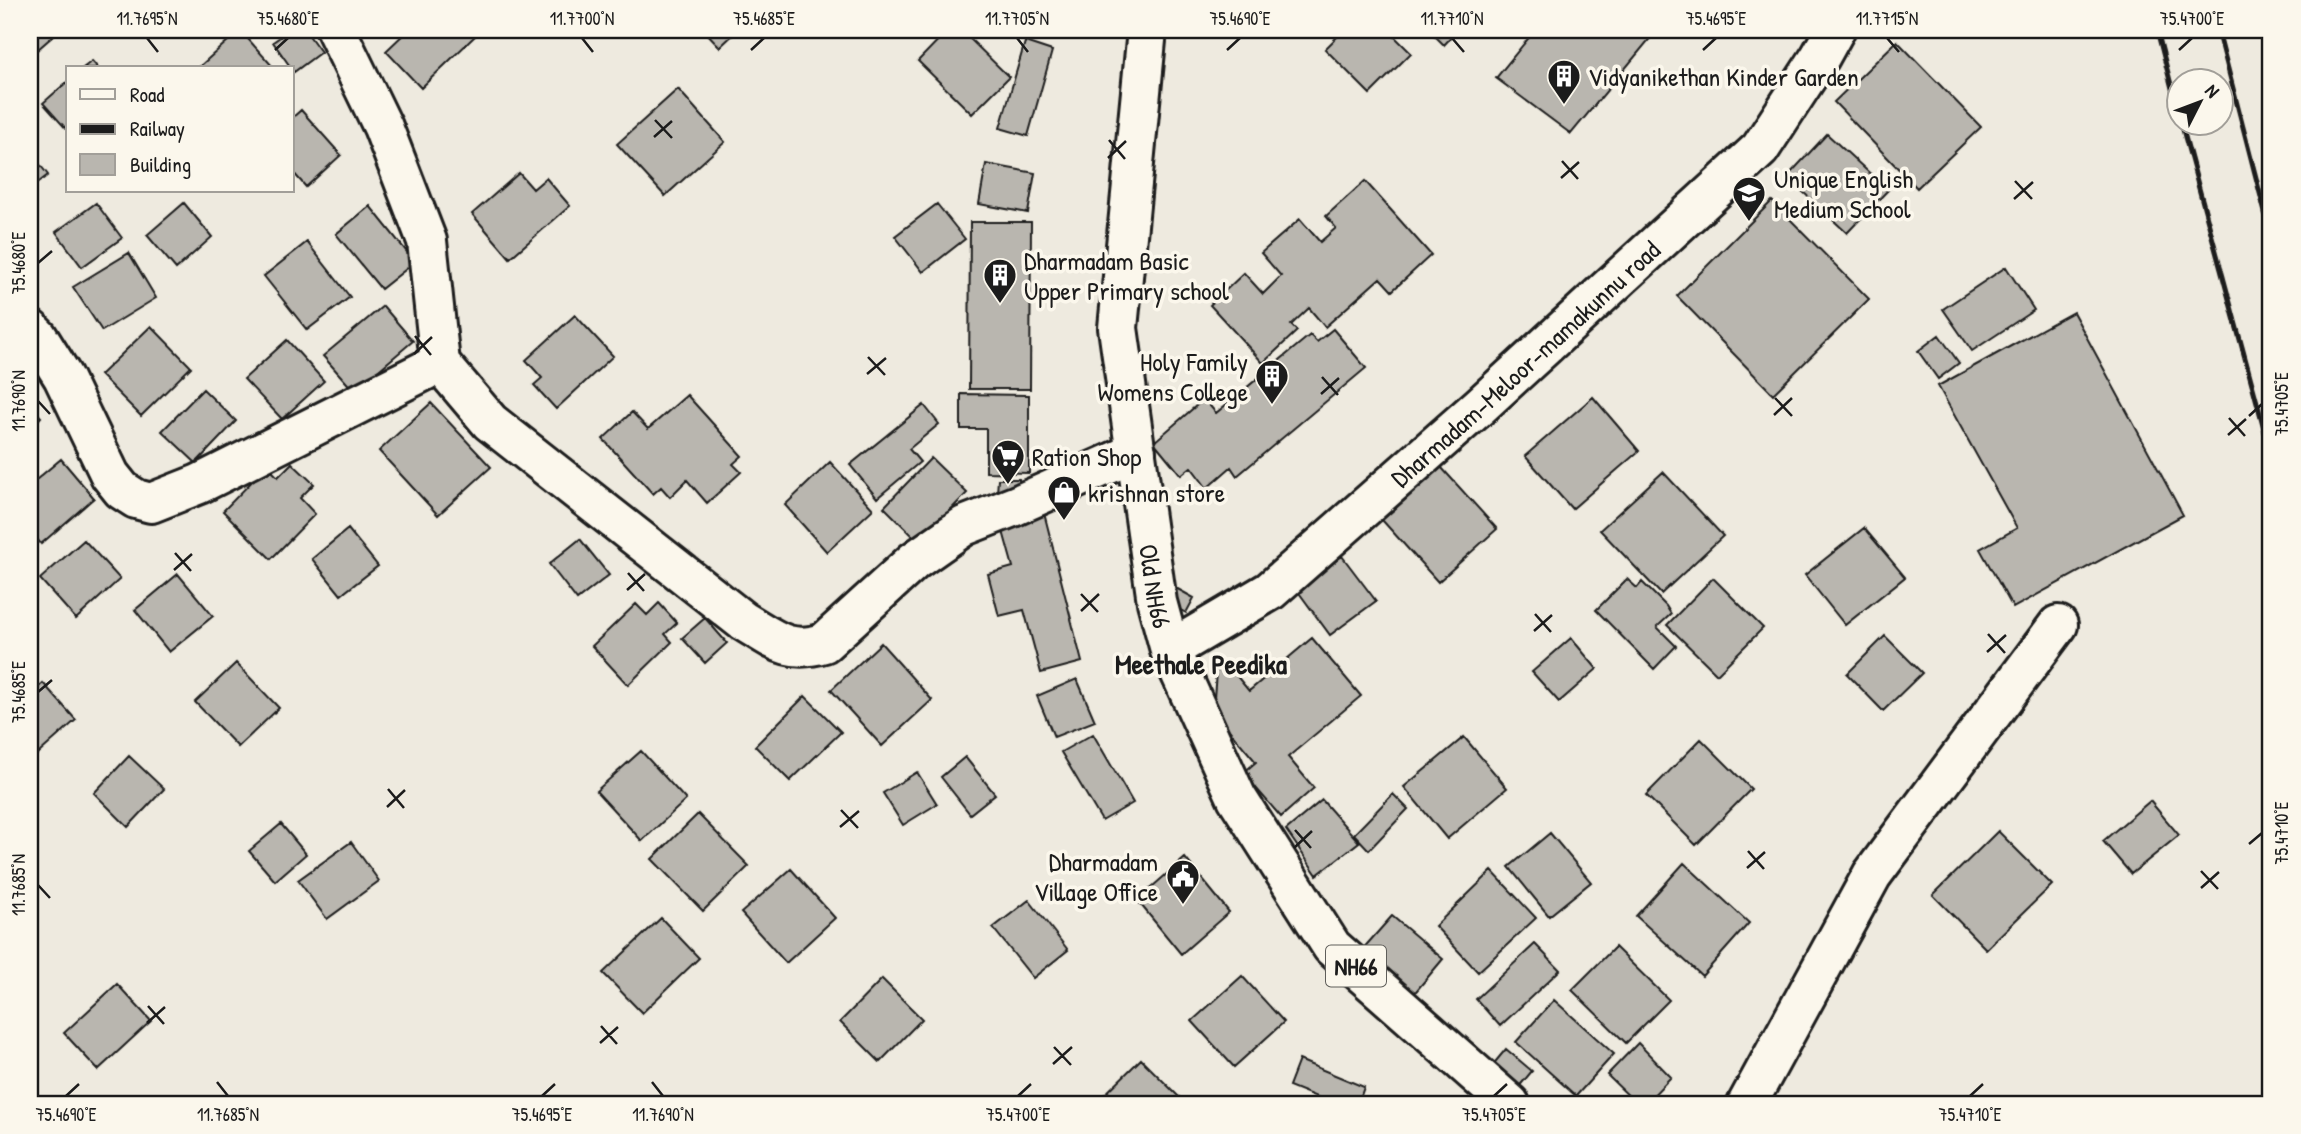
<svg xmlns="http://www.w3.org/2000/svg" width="2301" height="1134" font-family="'Patrick Hand',sans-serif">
<rect width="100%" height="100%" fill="#eeeadf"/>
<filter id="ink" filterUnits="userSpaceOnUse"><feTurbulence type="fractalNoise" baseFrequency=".0143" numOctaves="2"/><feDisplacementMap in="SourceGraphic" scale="14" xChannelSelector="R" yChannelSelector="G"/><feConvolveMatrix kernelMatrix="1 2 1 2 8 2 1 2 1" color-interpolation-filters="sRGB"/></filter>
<g filter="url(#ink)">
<path fill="#b9b6af" stroke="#1c1c1c" stroke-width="2" d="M30,30H60L30,56Z
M240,30L274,68H198Z
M290,30H305L321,52L294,72L273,42Z
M408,30H469L475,36L421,88L386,51Z
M704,30H738L720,47Z
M948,30H961L1009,77L972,114L918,61Z
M993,30H1007L1000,37Z
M1032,30H1062V36L1031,34Z
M1344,30H1388L1411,53L1370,94L1325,49Z
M1429,30H1458L1444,45Z
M1535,30H1657L1571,134L1496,78Z
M1897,41L1981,127L1917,188L1834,102Z
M1025,42L1052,51L1028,136L1000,128Z
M92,61L98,68H83Z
M68,81V131L43,103Z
M678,89L725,142L665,196L617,144Z
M301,110L341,155L306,187L292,171V118Z
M1827,134L1888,190L1847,233L1787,177Z
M30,152L48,175L30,189Z
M986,164L1035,173L1028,213L979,204Z
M519,173L533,189L546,178L570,206L510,258L472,214Z
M1365,181L1431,255L1392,291L1380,278L1325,327L1309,308L1291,325L1297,331L1263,363L1210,305L1244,273L1263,294L1281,276L1261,253L1300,219L1320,242L1336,228L1326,216Z
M1772,201L1869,299L1773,394L1677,296Z
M96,203L122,238L82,267L56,232Z
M184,203L212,237L176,269L147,235Z
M937,204L965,239L923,272L895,236Z
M370,206L415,262L381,289L336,234Z
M970,222H1031L1030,389H969Z
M307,242L350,297L307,330L264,276Z
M129,253L156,298L102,331L73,287Z
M2006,267L2034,310L1972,351L1943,309Z
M383,306L413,341L354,391L323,356Z
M2073,312L2183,515L2013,608L1980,549L2017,528L1938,386Z
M575,315L613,356L556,409L534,385L542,378L526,360Z
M151,326L191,367L141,416L100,375Z
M1333,329L1366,368L1237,476L1231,467L1207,488L1191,467L1181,475L1154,442L1204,399L1216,413L1310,335L1317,342Z
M1939,335L1959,363L1938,379L1918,351Z
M287,340L324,381L282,419L244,379Z
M203,389L236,421L196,463L162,431Z
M961,394L1029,395V473L986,472V429H961Z
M687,395L742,456L733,464L741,472L707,503L687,480L670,497L661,487L653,494L603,439L632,412L648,429Z
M1593,397L1639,451L1572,509L1525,456Z
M431,403L491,467L438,515L379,451Z
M30,405L41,417L30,429Z
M924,405L939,424L909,449L920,462L877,498L850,465Z
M931,458L967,493L919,542L884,507Z
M61,459L94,498L41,544L30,530V485Z
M830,462L873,509L827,552L785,505Z
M292,463L314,484L300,498L315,514L271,559L223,511L267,466L278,477Z
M1441,467L1497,529L1438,582L1382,520Z
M1663,472L1723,536L1661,594L1600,530Z
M998,479H1019V494L997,493Z
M1044,513L1082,662L1041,673L1024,610L999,616L988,574L1013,567L1001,524Z
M1864,528L1905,577L1845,625L1805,575Z
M348,529L378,566L341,595L312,559Z
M580,539L609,575L577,600L549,564Z
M84,540L120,579L76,619L40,579Z
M1342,556L1376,601L1330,635L1297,590Z
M178,574L213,616L169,652L135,610Z
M1713,578L1763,628L1717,674L1667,625Z
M1627,579L1637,588L1642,582L1666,606L1671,614L1657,627L1676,646L1654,669L1596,610Z
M1174,587L1194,598L1186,613L1168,603Z
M659,603L677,623L665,634L672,642L628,685L592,646L636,604L647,615Z
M705,618L727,643L705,663L682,638Z
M1885,636L1922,673L1883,711L1847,674Z
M1312,638L1361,696L1288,757L1314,788L1281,817L1243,773L1256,762L1213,711L1216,672L1226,663L1249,691Z
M1571,638L1597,669L1559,702L1532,672Z
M881,643L932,700L882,746L831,690Z
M236,663L279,708L238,747L195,702Z
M1077,679L1095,721L1054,737L1037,696Z
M43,683L76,720L30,761V695Z
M805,696L841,732L790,781L755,746Z
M1093,734L1133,803L1102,821L1061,752Z
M1464,737L1507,788L1447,839L1404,787Z
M1701,739L1751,789L1696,845L1646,795Z
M641,751L686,800L642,841L596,791Z
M129,756L164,789L128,827L94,793Z
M965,757L995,794L970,814L941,777Z
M917,772L937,804L903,825L883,793Z
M1393,794L1408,809L1369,850L1354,834Z
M1322,800L1359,842L1317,875L1286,830Z
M2150,801L2179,835L2131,874L2103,841Z
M698,814L749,866L703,911L652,859Z
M281,824L306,854L275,881L249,851Z
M1998,831L2052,885L1986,949L1933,895Z
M1550,833L1591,882L1549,916L1509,867Z
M351,842L379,881L327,919L298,880Z
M1185,858L1229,912L1181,954L1137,900Z
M1684,863L1749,923L1702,976L1636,916Z
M791,869L835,918L786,963L741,913Z
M1492,871L1536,918L1478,972L1435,926Z
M1029,900L1068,950L1033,978L993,928Z
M1392,916L1443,959L1412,996L1361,951Z
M661,918L699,958L642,1013L603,973Z
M1535,944L1560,970L1500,1026L1476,999Z
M1615,947L1669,1000L1626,1043L1572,990Z
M1242,976L1284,1022L1234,1067L1192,1021Z
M882,979L922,1019L880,1062L840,1022Z
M117,984L151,1021L98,1070L64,1033Z
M1554,1000L1614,1054L1576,1096L1516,1042Z
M1638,1043L1671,1077L1645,1104H1637L1607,1075Z
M1506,1049L1532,1071L1512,1095L1486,1073Z
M1141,1059L1179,1097L1172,1104H1095Z
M1299,1060L1364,1087L1358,1104H1334L1289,1086Z"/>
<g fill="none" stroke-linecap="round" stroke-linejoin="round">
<defs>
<path id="minor" d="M336,30L383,127L427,241L440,363L490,422L743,621C774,639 787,654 824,643L914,561L964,526L1015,506L1136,452
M30,329L38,337L63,377L110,475L122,490L136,499L151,503L199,484L440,363
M1747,1104L1872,875L2058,625"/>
<g id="major">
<path id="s1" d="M1147,30L1118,328L1157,602L1170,650L1237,798L1332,947L1510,1104"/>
<path id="s2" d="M1170,650L1270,591L1480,406L1760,149L1820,57L1835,30"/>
</g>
</defs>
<use href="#minor" stroke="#1c1c1c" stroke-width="44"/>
<use href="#major" stroke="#1c1c1c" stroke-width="44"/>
<use href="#minor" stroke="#fbf7ec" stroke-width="38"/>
<use href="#major" stroke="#fbf7ec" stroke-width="38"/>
<path stroke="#1c1c1c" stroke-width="5" d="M2157,30L2178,112
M2218,30L2271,236
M2181,122L2271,454"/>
</g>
</g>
<path fill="none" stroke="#1c1c1c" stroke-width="2.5" d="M147,38L158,52M582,38L593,52M1017,38L1028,52M1452,38L1464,52M1887,38L1899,52M275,50L288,38M751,50L764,38M1227,50L1240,38M1703,50L1716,38M2179,50L2192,38M655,120L672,138M654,137L672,121M1109,140L1125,159M1108,158L1126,141M1562,161L1578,179M1561,178L1579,162M2015,181L2032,199M2014,199L2033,182M38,263L52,251M415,336L431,355M414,354L432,337M868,357L885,375M867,374L886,358M1322,377L1338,395M1321,394L1339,378M1775,398L1792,416M38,401L50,414M1774,415L1792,398M2249,416L2262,404M2229,418L2245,436M2228,435L2246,419M175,553L191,571M174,570L192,554M628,573L644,591M627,590L645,574M1081,594L1098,612M1081,611L1099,594M1535,614L1551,632M1534,631L1552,615M1988,634L2005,653M1987,652L2006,635M38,692L52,680M388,789L404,808M387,807L405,790M841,810L858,828M840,827L859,811M1295,830L1311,848M2249,844L2262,833M1294,848L1312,831M1748,851L1764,869M1747,868L1765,852M2201,871L2218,889M38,885L50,898M2201,888L2219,872M148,1006L164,1024M147,1023L165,1007M601,1026L617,1044M600,1043L618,1027M1054,1047L1071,1065M1053,1064L1072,1047M217,1082L228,1096M652,1082L663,1096M66,1096L79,1084M542,1096L555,1084M1018,1096L1031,1084M1494,1096L1507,1084M1970,1096L1983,1084"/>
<defs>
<symbol id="building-pin" viewBox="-11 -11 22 30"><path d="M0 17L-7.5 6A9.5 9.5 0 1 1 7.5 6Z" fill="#1c1c1c" stroke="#fbf7ec"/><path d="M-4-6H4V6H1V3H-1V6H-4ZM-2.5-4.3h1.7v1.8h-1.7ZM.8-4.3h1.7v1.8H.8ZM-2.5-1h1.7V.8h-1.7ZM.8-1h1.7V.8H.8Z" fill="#fff"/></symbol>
<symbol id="school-pin" viewBox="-11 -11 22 30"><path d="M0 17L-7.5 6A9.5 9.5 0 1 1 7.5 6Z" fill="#1c1c1c" stroke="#fbf7ec"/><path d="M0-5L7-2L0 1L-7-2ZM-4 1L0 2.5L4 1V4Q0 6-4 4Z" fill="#fff"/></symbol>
<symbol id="supermarket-pin" viewBox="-11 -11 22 30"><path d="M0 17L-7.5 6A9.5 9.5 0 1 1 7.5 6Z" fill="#1c1c1c" stroke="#fbf7ec"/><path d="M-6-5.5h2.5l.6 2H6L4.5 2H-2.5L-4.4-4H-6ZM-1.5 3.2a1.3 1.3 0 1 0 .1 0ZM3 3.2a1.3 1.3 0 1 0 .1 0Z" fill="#fff"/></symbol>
<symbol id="shop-pin" viewBox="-11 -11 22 30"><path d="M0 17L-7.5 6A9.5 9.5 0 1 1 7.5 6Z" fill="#1c1c1c" stroke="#fbf7ec"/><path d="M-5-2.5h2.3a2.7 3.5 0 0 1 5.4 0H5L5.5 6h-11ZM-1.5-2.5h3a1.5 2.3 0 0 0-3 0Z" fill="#fff"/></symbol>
<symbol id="civic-pin" viewBox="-11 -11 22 30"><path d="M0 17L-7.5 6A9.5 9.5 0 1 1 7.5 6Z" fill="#1c1c1c" stroke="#fbf7ec"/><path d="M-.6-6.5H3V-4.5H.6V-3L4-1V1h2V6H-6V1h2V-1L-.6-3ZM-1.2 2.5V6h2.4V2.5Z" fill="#fff"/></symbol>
</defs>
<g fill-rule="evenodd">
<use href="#building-pin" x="1545" y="57" width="38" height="52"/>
<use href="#school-pin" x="1730" y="174" width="38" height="52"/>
<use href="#building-pin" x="981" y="256" width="38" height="52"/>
<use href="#building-pin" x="1253" y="357" width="38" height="52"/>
<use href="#supermarket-pin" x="989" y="437" width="38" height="52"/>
<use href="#shop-pin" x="1045" y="473" width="38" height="52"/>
<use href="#civic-pin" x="1164" y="857" width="38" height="52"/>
</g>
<g text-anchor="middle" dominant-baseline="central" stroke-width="7" stroke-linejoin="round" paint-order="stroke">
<rect fill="#fbf7ec" stroke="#5f5e5a" stroke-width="2" x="1326" y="945.5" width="60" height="41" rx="5"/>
<g font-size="24" font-weight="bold" fill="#1c1c1c">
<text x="1356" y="966">NH66</text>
</g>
<g font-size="26" fill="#1c1c1c" stroke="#fbf7ec" text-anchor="start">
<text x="1588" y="76">Vidyanikethan Kinder Garden</text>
<text x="1774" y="178">Unique English<tspan x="1774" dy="30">Medium School</tspan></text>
<text x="1024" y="260">Dharmadam Basic<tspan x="1024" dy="30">Upper Primary school</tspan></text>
<text x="1248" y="361" text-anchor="end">Holy Family<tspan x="1248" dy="30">Womens College</tspan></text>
<text x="1032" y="456">Ration Shop</text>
<text x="1088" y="492">krishnan store</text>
<text x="1158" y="861" text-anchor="end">Dharmadam<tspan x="1158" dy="30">Village Office</tspan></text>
</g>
<g font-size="26" fill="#1c1c1c" stroke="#fbf7ec">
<text stroke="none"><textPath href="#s2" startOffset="458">Dharmadam-Meloor-mamakunnu road</textPath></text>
<text stroke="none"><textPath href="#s1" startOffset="560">Old NH66</textPath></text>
</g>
<g font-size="28" font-weight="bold" fill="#1c1c1c" stroke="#fbf7ec">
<text x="1201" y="664">Meethale Peedika</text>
</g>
</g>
<rect width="2301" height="1134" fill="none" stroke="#fbf7ec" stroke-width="77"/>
<rect x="66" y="66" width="228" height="126" fill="#fbf7ec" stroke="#a29f99" stroke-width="2"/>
<rect x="80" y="89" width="35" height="10" fill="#fbf7ec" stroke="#a29f99" stroke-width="2"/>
<text x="130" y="102" font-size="21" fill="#1c1c1c">Road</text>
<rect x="80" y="124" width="35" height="10" fill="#1c1c1c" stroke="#a29f99" stroke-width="2"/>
<text x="130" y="136" font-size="21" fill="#1c1c1c">Railway</text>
<rect x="80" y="154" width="35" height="21" fill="#b9b6af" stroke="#a29f99" stroke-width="2"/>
<text x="130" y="172" font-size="21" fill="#1c1c1c">Building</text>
<g transform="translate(2200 102) rotate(48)"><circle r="33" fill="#fbf7ec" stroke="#a29f99" stroke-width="2"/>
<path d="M0-5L12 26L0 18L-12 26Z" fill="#1c1c1c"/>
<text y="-10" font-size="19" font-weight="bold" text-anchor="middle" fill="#1c1c1c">N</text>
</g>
<rect x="38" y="38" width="2224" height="1058" fill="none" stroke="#1c1c1c" stroke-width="2.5"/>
<g font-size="18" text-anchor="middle" fill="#1c1c1c">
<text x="147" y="25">11.7695°N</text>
<text x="288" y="25">75.4680°E</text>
<text x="582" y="25">11.7700°N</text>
<text x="764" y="25">75.4685°E</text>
<text x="1017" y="25">11.7705°N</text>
<text x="1240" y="25">75.4690°E</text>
<text x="1452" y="25">11.7710°N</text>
<text x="1716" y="25">75.4695°E</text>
<text x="1887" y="25">11.7715°N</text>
<text x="2192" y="25">75.4700°E</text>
<text transform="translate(19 263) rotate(-90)" y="6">75.4680°E</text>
<text transform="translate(19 401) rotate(-90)" y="6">11.7690°N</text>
<text transform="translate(2282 404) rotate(-90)" y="6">75.4705°E</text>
<text transform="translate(19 692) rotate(-90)" y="6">75.4685°E</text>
<text transform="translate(2282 833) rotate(-90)" y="6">75.4710°E</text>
<text transform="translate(19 885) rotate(-90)" y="6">11.7685°N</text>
<text x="66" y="1121">75.4690°E</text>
<text x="228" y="1121">11.7685°N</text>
<text x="542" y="1121">75.4695°E</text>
<text x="663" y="1121">11.7690°N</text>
<text x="1018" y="1121">75.4700°E</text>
<text x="1494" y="1121">75.4705°E</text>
<text x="1970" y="1121">75.4710°E</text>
</g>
</svg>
